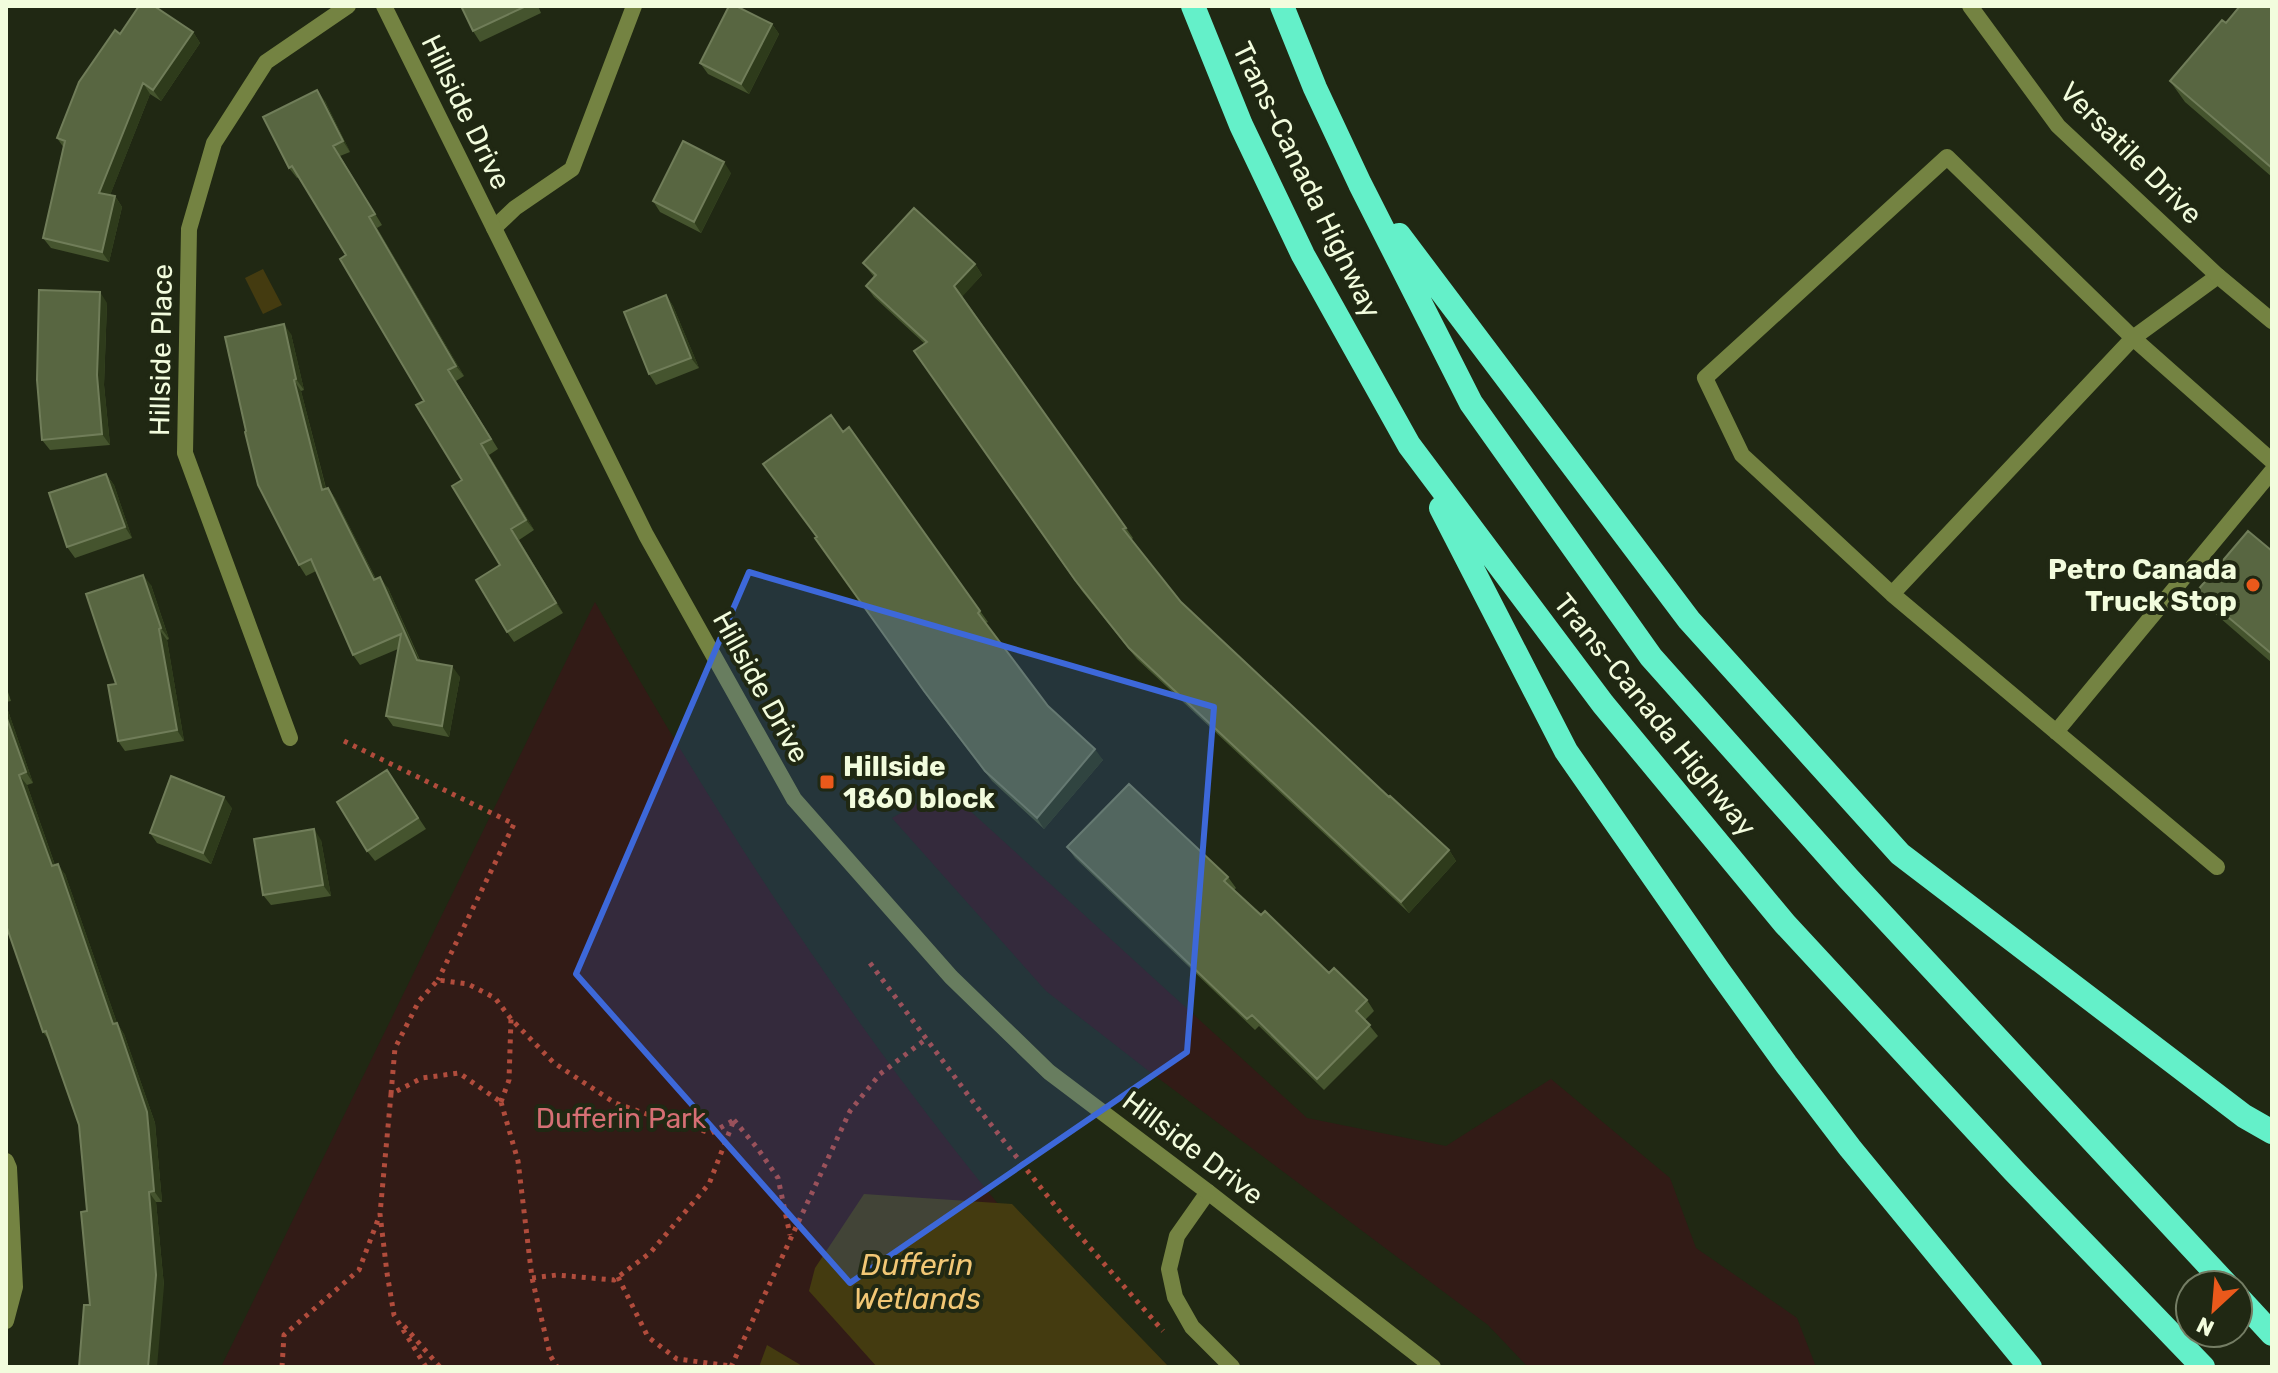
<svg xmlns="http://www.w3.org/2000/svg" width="2278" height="1373" font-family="Rubik,sans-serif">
<rect width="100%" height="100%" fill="#202813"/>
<path fill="#321b16" d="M595,602C687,767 787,925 899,1077C973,1177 1054,1273 1137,1367H221Z
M945,788L1307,1118L1446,1146L1551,1079L1670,1178L1696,1248L1797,1318L1816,1367H1528L1488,1325L1150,1072L1046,991L892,818Z"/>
<path fill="#443b10" d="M263,269L282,305L263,314L245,278Z
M864,1194L1012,1204L1169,1367H877L809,1291L815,1268Z
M767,1345L804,1367H759Z"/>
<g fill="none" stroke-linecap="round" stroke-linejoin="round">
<path stroke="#b14c3c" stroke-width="5" stroke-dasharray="4 6" stroke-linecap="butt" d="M344,741L514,824L438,980
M870,963L977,1107L1072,1227L1163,1331
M391,1094L395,1048L419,1001L438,980L468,984L495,998L511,1019L554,1063L615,1103L661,1119L711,1133L734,1120
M501,1102L518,1161L532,1278L550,1355L557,1367
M501,1102L509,1080L511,1019
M734,1120L758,1149L778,1178L790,1235
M618,1277L648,1337L677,1359L731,1366
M532,1278L557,1275L614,1280L650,1253L709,1184L734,1120
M404,1326L440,1367
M282,1367L284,1335L359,1270L379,1217
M426,1367L394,1315L387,1273L380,1214L391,1094L422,1078L459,1073L501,1102
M731,1367L850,1111L880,1074L926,1039"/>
<path stroke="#748342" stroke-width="16" d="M2218,276L2133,338L1892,594L1742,455L1705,378L1947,157L2133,338L2272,461
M1892,594L2217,867
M2056,732L2272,471
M1208,1192L1177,1236L1169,1269L1175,1297L1192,1327L1232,1367"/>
<path stroke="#748342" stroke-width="16" d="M494,228L515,208L572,169L634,6
M290,738L185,453L189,229L214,143L266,62L348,6
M6,1161L9,1168L15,1287L6,1321"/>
<path stroke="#748342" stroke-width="16" d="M384,6L646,535L794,799L951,977L1049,1072L1208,1192L1433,1367
M1970,6L2058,126L2218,276L2272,321"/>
<path stroke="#64f0c9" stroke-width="24" d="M1193,6L1241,125L1303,255L1409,445L1603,704L1785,924L2014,1171L2203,1367
M1282,6L1315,88L1360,184L1471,403L1651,657L1848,878L2227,1285
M1399,235L1689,620L1900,854L2244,1116L2272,1132
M1441,508L1566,751L1719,971L1786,1064L1850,1148L2030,1367
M2238,1297L2272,1334"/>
</g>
<path fill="#45542e" d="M461,6H538L541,13L480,42L473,31Z
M2272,6V177L2185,102L2170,81L2226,23Z
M772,24L779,34L749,94L708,74L700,63Z
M193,32L200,43L161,101L150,94L110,195L115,196L122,207L109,262L51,248L43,238L64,148L57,138L120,34Z
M325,101L350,152L340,156L382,225L377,228L464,376L456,381L498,449L489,455L534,530L519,540L563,613L514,642L507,632L500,565L462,480L424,401L346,255L299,177L297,178L289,168Z
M731,173L701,233L660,212L653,201Z
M863,263L975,264L982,275L962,296L1133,538L1131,540L1181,602L1389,797L1449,850L1456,861L1409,913L1137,659L1082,591L914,351L925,344L874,297L866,286L874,277Z
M666,295L673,306L699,368L656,385L649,374Z
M107,303L104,385L110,445L50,450L42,440Z
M291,334L304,390L301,391L326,488H328L335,498L376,579L388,588L420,660L460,677L449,737L393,726L386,716L398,649L360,665L353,655L316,571L306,576L299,565L246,431Z
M849,427L988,622L986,623L1048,706L1103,760L1044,829L992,781L931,702L817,537L843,432Z
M106,474L114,485L132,538L75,558L67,547Z
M2272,551V663L2212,611L2197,591Z
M151,585L169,639L167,640L184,741L125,751L118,741L116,684Z
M6,686L11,701L6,702Z
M6,705L33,783L27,785L55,865L65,874L117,1023L124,1034L155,1123L162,1202H156L164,1286L90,1305L87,1211L79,1125L49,1040L43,1032L6,925Z
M387,770L426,829L375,861L367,851Z
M232,808L211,864L157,843L150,833Z
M321,840L331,896L271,905L263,895Z
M1067,847L1228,877L1236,888L1234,890L1261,915L1329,973L1367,1000L1374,1011L1365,1020L1378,1036L1324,1090L1259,1026L1255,1030L1075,858Z"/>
<path fill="#2e3b1b" d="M772,24L779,34L749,94L741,84Z
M193,32L200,43L161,101L153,90Z
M143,83L150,94L107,203L99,193Z
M317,90L325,101L350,152L343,141Z
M724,162L731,173L701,233L694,222Z
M115,196L122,207L109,262L102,252Z
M369,217L377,228L464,376L456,366Z
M975,264L982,275L962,297L954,286Z
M100,292L107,303L104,385L110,445L102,434L97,375Z
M666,295L673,306L699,368L691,358Z
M284,324L291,334L304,390L296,379Z
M294,380L301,391L329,501L322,490Z
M481,444L489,455L534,530L526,520Z
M106,474L114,485L132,538L125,527Z
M328,488L335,498L381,590L374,580Z
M511,529L519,540L563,613L556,603Z
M143,575L151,585L169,639L161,628Z
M380,577L388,588L424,671L417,660Z
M159,629L167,640L184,741L177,730Z
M452,666L460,677L449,737L442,726Z
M6,705L33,783L26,772L6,716Z
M1095,749L1103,760L1044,829L1037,818Z
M19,775L27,785L59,877L52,866Z
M224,797L232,808L211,864L203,853Z
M314,829L321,840L331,896L323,885Z
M1449,850L1456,861L1409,913L1401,902Z
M58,864L65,874L117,1023L124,1034L155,1123L162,1202L154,1191L113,1024Z
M149,1192L156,1202L164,1286L157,1367H148Z"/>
<path fill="#586641" stroke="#707d59" stroke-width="2" d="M139,6H154L193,32L153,90L143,83L99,193L115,196L102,252L43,238L65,141L57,138L79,82L115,30L120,34Z
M461,6H526L473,31Z
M729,6H736L772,24L741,84L700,63Z
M2240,6H2272V168L2170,81L2222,20L2226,23Z
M317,90L343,141L333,146L375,214L369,217L456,366L448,370L491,439L481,444L526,520L511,529L556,603L507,632L476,580L500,565L452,486L462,480L416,405L424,401L340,259L346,255L292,166L289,168L263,117Z
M683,141L724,162L694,222L653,201Z
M914,208L975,264L954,286L1126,528L1123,529L1181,602L1389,797L1390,796L1449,850L1401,902L1129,648L1075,580L914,351L927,342L866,286L876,275L863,263Z
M39,290L100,292L97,375L102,434L42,440L37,380Z
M666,295L691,358L649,374L624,312Z
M284,324L296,379L294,380L322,490L328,488L374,580L380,577L417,660L452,666L442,726L386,716L401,634L353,655L311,559L299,565L258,485L245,432L246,431L225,337Z
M831,415L843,432L849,427L980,611L978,613L1048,706L1095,749L1037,818L985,771L924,691L815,538L817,537L763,464Z
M106,474L125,527L67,547L49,493Z
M2248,531L2272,551V654L2197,591Z
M143,575L161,628L159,629L177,730L118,741L108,685L116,684L86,594Z
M6,716L26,772L19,775L52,866L58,864L113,1024L117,1023L147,1112L154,1191L149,1192L156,1275L148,1367H79L84,1305H90L81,1212L87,1211L79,1125L46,1031L43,1032L6,925Z
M387,770L418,818L367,851L337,802Z
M171,776L224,797L203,853L150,833Z
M1129,784L1228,877L1224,881L1261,915L1265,911L1329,973L1334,968L1367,1000L1356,1011L1370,1025L1317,1079L1252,1015L1247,1019L1067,847Z
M314,829L323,885L263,895L254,839Z"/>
<path fill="#3d68d9" fill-opacity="0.2" stroke="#3d68d9" stroke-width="6" stroke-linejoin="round" d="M749,572L1214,707L1187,1052L850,1283L576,974Z"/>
<g fill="#ea591b" stroke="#202813" stroke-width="3">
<circle cx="2253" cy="585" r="8"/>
<rect x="819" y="774" width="16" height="16" rx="4"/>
</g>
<g text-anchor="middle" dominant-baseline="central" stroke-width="8" stroke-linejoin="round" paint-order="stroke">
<g font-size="28" fill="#f2fcdd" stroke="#202813">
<text transform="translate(466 112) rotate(64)">Hillside Drive</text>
<text transform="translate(2131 153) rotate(45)">Versatile Drive</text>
<text transform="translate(1307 180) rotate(64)">Trans-Canada Highway</text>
<text transform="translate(161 350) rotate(-89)">Hillside Place</text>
<text transform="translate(761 687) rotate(61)">Hillside Drive</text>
<text transform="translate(1655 715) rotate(51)">Trans-Canada Highway</text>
<text transform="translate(1193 1148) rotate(37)">Hillside Drive</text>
</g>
<g font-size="28" font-weight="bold" fill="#f2fcdd" stroke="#202813" text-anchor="end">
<text x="2237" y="569">Petro Canada<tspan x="2237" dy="32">Truck Stop</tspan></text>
<text x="843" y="766" text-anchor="start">Hillside<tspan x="843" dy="32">1860 block</tspan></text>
</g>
<g font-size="28" fill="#d66f74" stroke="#202813">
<text x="621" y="1118">Dufferin Park</text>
</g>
<g font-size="30" font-style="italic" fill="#f2c775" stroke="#202813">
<text x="917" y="1265">Dufferin<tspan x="917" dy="34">Wetlands</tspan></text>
</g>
</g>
<rect width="2278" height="1373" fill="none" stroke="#f2fcdd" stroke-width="16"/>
<g transform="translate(2214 1309) rotate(206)"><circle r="38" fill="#202813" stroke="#747d64" stroke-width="2"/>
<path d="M0-6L14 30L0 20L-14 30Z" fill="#ea591b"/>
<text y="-12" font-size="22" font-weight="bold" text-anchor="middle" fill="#f2fcdd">N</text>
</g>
</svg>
